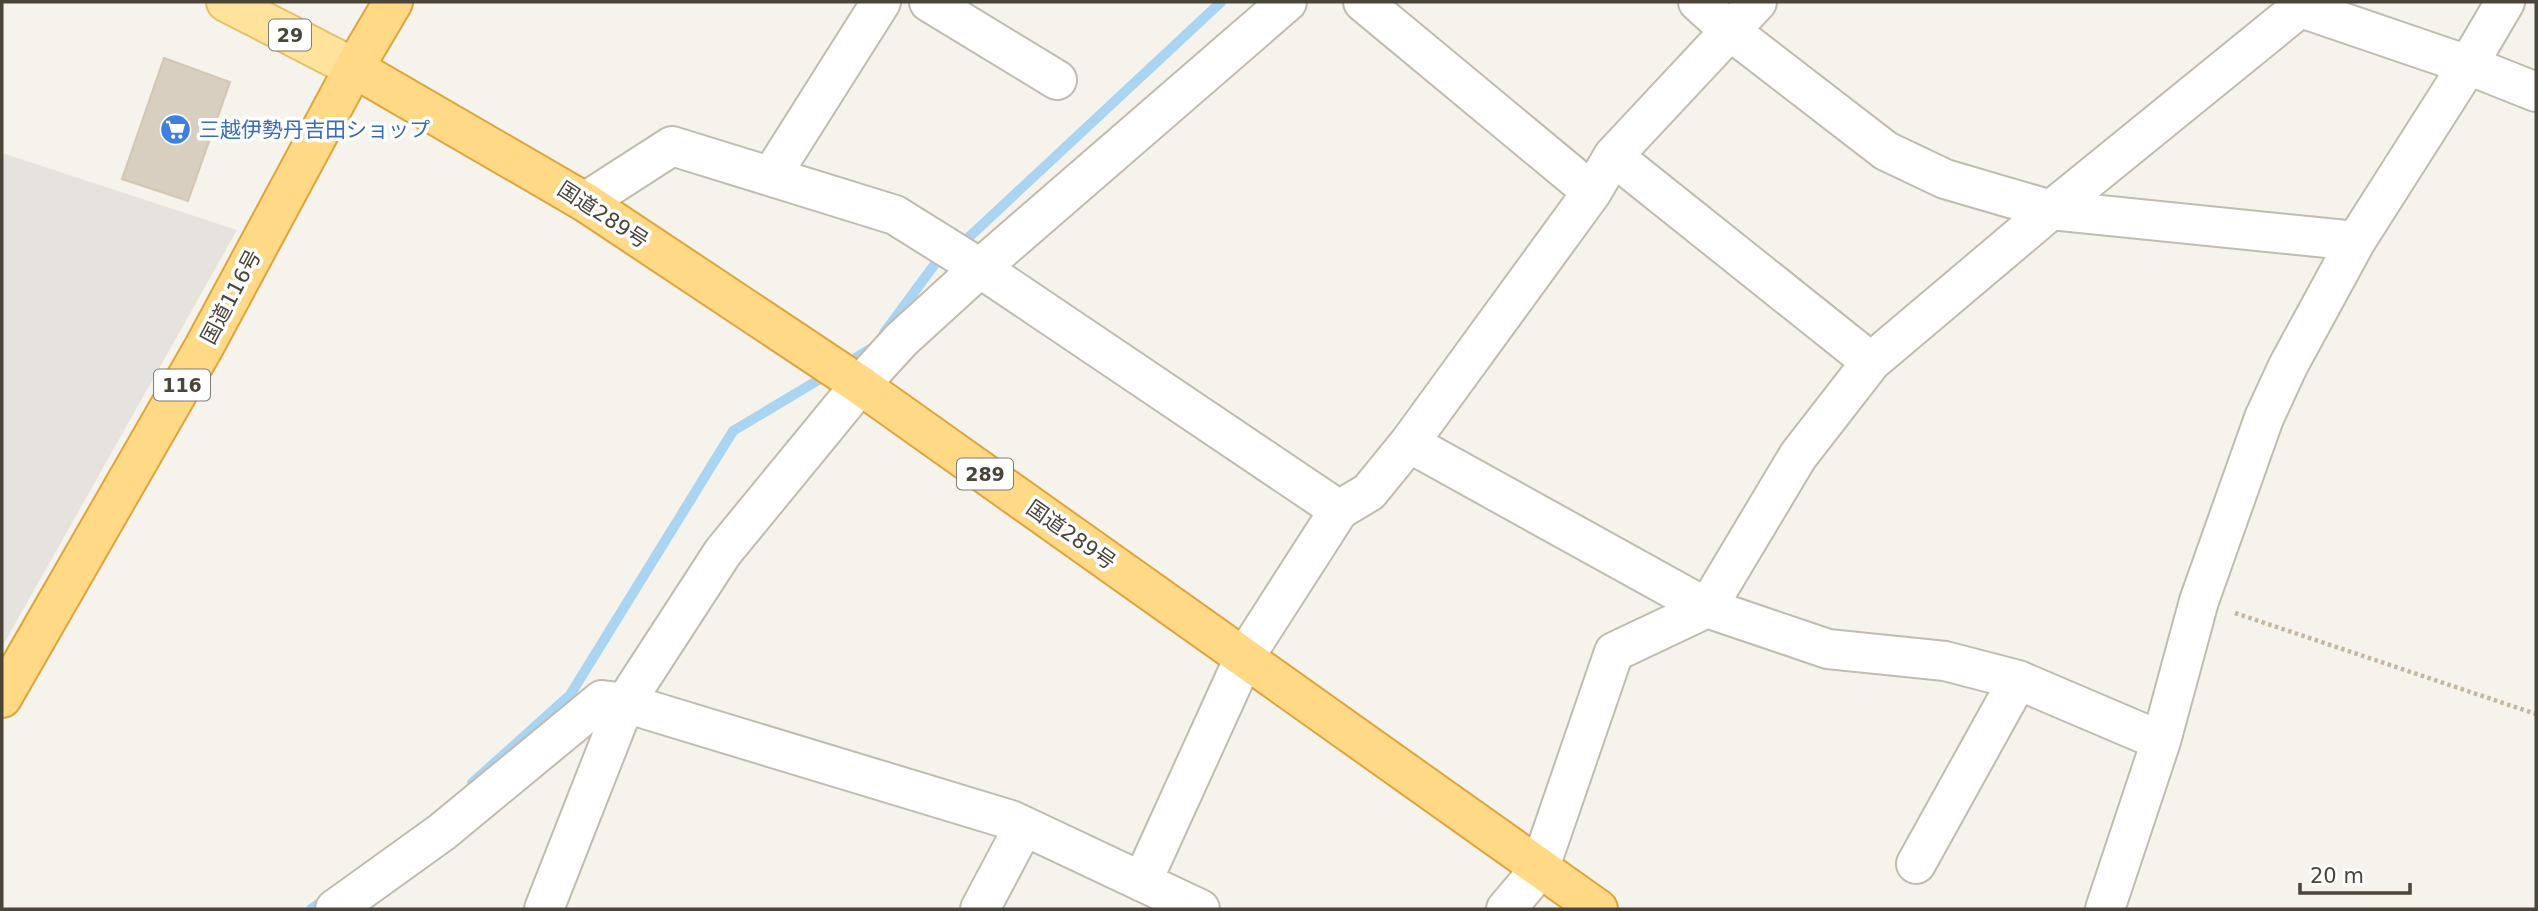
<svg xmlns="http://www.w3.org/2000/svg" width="2538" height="911" font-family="'DejaVu Sans','Noto Sans JP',sans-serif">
<rect width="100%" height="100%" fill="#f6f3ec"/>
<path fill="#e6e2dd" d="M2,153L237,230L2,647Z"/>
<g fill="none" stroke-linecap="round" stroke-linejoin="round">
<path stroke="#a9d4f2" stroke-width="10" d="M956,244L967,239L1221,2
M884,333L943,253
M844,365L875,346
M472,783L570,695L733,431L830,373
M311,909L328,897"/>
</g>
<path fill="#d8cfc1" stroke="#d3c7b4" stroke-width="2" d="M164,58L230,82L188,201L122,179Z"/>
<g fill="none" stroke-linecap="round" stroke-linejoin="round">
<defs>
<path id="minor" d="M929,2L1057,80
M1363,2L1592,192
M1698,2L1729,30L1886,151L1945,179L2051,210L2356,241
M2301,8L2468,65L2536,92
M1613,156L1871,362
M771,176L881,2
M585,202L672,146L895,215L980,268L1339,510
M1409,443L1707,608L1828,649L1945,661L2018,680L2161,741
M1916,864L2018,680
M1142,882L1244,658L1339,510L1369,492L1409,443L1592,192L1613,156L1757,2
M335,909L442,832L602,700L625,703L1011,820L1200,909
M544,909L625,703L723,552L860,385L901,340L980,268L1287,2
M980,909L1024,826
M1506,909L1539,870L1614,652L1707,608L1798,456L1871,362L2051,210L2307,2
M2105,909L2161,741L2199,601L2264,418L2288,366L2356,241L2468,65L2505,2"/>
<path id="primary" d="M226,2L354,68"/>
<path id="trunk" d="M354,68L585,202L860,385L1598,909
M2,698L204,347L354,68L393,2"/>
</defs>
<use href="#minor" stroke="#c2bbae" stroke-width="42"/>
<use href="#primary" stroke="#e6c16a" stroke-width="42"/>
<use href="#trunk" stroke="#e0a43c" stroke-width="42"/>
<path stroke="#c4b79f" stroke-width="4.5" stroke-dasharray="3.5 3.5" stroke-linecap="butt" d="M2235,613L2536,714"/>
<use href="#minor" stroke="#fff" stroke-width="38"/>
<use href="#primary" stroke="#ffe39c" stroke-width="38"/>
<use href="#trunk" stroke="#ffd985" stroke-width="38"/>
</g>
<defs>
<symbol id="supermarket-disc" viewBox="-11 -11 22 22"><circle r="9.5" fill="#3f7fe0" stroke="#fff"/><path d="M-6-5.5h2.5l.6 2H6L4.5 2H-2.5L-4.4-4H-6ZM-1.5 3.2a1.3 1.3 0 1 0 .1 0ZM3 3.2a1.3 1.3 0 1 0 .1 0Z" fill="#fff"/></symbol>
</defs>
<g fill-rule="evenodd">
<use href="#supermarket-disc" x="158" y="112" width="35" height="35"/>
</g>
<g text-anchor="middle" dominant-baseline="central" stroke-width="7" stroke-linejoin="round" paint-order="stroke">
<g fill="#fff" stroke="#817c74" stroke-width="2">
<rect x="269" y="19.5" width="42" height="31" rx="5"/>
<rect x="154" y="369.5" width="56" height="31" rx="5"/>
<rect x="957" y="458.5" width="56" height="31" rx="5"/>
</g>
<g font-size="19" font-weight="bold" fill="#4b4439">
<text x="290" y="35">29</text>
<text x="182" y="385">116</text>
<text x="985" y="474">289</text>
</g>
<g font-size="21" fill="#366cbe" stroke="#fff" text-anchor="start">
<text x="199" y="130">三越伊勢丹吉田ショップ</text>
</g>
<g font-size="21" fill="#4b4439" stroke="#fff">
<text transform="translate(603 215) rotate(33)">国道289号</text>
<text transform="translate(231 297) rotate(-62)">国道116号</text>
<text transform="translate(1071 535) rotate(35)">国道289号</text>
</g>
</g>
<rect width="2538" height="911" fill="none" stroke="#4b4439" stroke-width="7"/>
<path d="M2300 883v10h110v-10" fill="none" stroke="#4b4439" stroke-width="3.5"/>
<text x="2310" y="883" font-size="21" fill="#4b4439" stroke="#ffffff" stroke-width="5" paint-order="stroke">20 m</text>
</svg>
